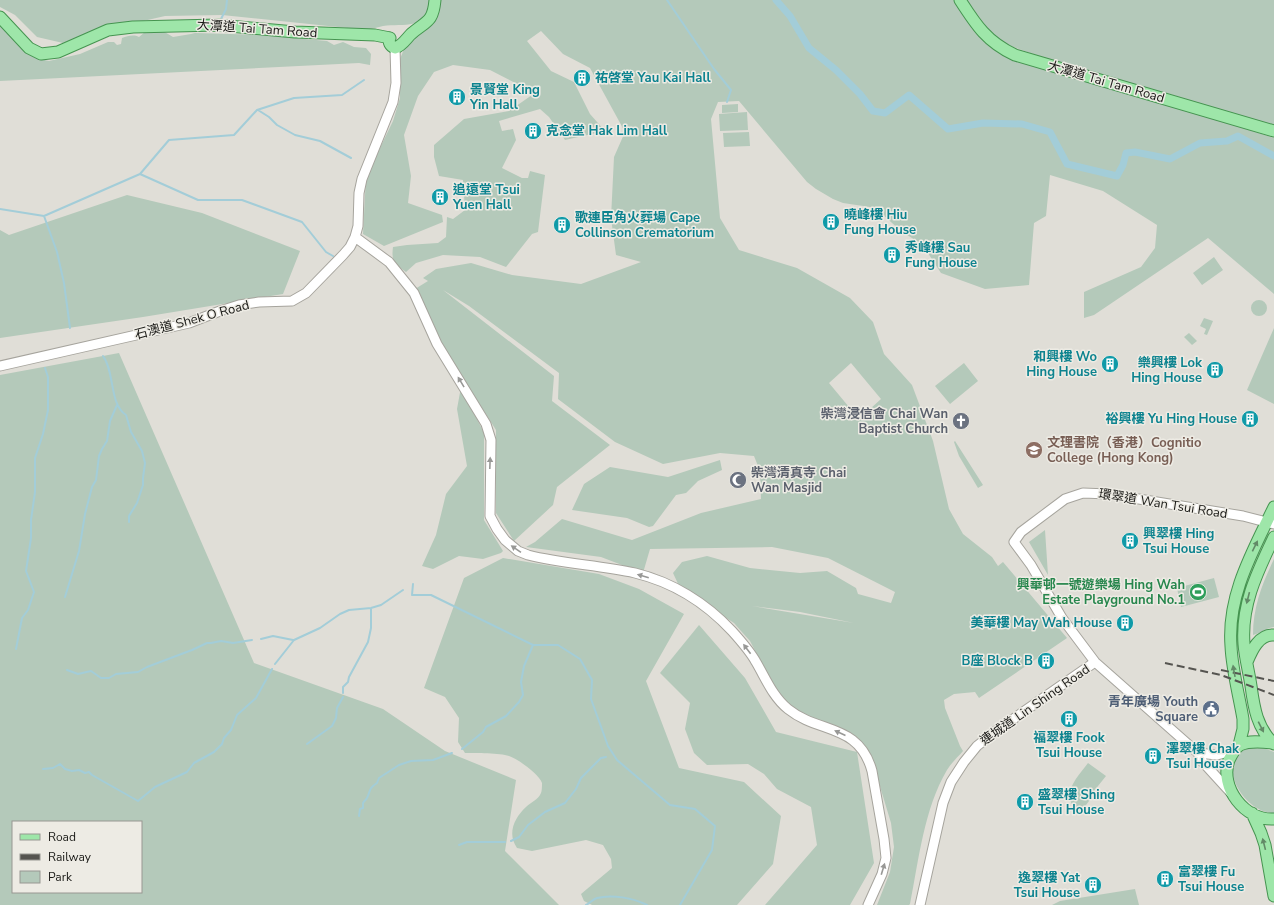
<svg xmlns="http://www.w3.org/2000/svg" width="1274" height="905" font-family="'Nunito Sans','Noto Sans TC',sans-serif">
<rect width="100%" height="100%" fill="#e0ded7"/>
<path fill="#b4c9ba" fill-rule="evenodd" d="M0,0H430C429,31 403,23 383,26C378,27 372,29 367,30L222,15L165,16L91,33L63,43L37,37L15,15L0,7Z
M441,0H954L985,43L1000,54L1032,66L1170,105L1274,138V294L1208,238L1094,315L1084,318V292L1141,267L1155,248L1157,225L1103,191L1050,175L1046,216L1034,223L1029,285L985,289L941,273L922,244L902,232L881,213L870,207L843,203L833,199L816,189L807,182L739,101L718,102L711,119L720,218L739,250L797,268L850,298L873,322L884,354L912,385L933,441L949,509L963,534L992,557L998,566L1003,562L1067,638L979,698L975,692L954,694L944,700L945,708L960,746L963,751C958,757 951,763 947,770C924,809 919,859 910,904L909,905H877L890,872L894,847L891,823L873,763L856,737L801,714L778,695L750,641L741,631L734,623L680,588L673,573L682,562L707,556L750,568L800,573L827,571L856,588L858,594L891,603L895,592L828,558L772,547L650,549L643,573L601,557L526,547L535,542L562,519L632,540L701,513L761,499L760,471L754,456L720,453L663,464L615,442L558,399L559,373L469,306L443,290L554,376L552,401L610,445L557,487L553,505L514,541L496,513V430L439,340L415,289L428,281L423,278L436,269L471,263L512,275L581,284L641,262L616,255L611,218L614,157L625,132L590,68L563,54L541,31L527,41L551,71L574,82L590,114L605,131L565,140L549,117L540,109L499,121L502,131L513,129L516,140L502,168L522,178H528L530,171L545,175L538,232L532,234L506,267L480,257L443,255L416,263L406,272C395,264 391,262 393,247L407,245L438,243L446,237L447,217L453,219L465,210L463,180L439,176L434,157V145L464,119L509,111L532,95L527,89L490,70L453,65L434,72L418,96L404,135L411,176L408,203L442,215L443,222L384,246L363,234L366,177L393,121L400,98V59L408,39C428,31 440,24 441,0ZM851,363L881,399L859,419L829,383ZM752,606L800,612L854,623Z
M967,0H1274V127L1173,95L1115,83L1005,44L993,36Z
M0,23L40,59L49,61L80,54L108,42H114L117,45L121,44L122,38C128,36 133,34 139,37L145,32L163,31L173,37L191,34L195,33L262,35L327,41L334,45L343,42L354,47L366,48L371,54L370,65L359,63L0,81Z
M738,104V112L722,113V105Z
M747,112L748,130L720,131L719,114Z
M749,132L750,146L724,147L723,133Z
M127,195L202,213L300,251L283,294L143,317L0,338V230L9,235Z
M1214,257L1223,270L1202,285L1193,273Z
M1251 308a8 8 0 1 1 16 0a8 8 0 1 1-16 0Z
M1204,318L1213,321L1207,335L1204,334L1206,329L1200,326Z
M1274,328V404L1247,390Z
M1189,333L1197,341L1192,345L1184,337Z
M119,353L254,663L383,709L445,751L516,780L505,851L559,905H0V375ZM13,822H141V892H13Z
M964,363L978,381L950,404L935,386Z
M461,387L484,433V520L503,551L501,553L483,559L459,556L433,569L422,566L436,535L446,494L467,466L457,409Z
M955,441L983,485L978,488L959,456L954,442Z
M720,460L722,470L698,481L686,493L676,495L653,526L649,527L627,518L572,510L584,484L610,467L668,477Z
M1045,530L1048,575L1029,542Z
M503,558L599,574L639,589L684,614L646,681L679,768L744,782L781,816L773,864L737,905H592L584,901L581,894L612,868L611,859L603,845L586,840L532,851L517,848C507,834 514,818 526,807C531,802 538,800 541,793C542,791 542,785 542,783C539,774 518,759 509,756C500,753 476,753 465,753L458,742L459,718L445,697L424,688L464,578Z
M1274,559V627C1266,628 1260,634 1253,635C1253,607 1262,584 1274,559Z
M1214,578L1219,597L1181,607L1177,588Z
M699,625L745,678L776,732L857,752L874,863L850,905H765L817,845L811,807L777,789L764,774L748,764L707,765L694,753L685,729L690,703L660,673Z
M1256,747L1264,748L1274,752V813C1240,813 1210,752 1256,747Z
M1088,763L1106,776L1094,791L1095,793L1080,813C1058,796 1076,779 1088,763Z
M1135,889L1139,905H1052L1060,901Z"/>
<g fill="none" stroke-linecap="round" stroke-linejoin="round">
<path stroke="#a3cdd8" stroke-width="2" d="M667,0L714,69L731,90L727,102
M220,21L226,9L227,0
M258,110L269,117L277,125L295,135L320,141L351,158
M140,174L198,200H242L302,222L326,252L333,256
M0,209L44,216L140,174L169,140L234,135L257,110L294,98L342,95L364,80
M44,216L57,252L64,283L70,328
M103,356C115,372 109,404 126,415L131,432L142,451L145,463L143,478V485L137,503L129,516V522
M413,584L412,595H431L533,645H558L580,659L592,680L591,699L608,746L617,760L670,805L695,809L715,826L712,850L680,905
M65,597L79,551L85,514L92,487L96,480L99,456L102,449L107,441L110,421L117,405
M261,639L273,636L293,640
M16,649L22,618L28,610L34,592L26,571L31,538V520L35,492V458L43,434L48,410V377L45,368
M275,664L294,640L320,628L340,614L349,610L371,608L381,605L403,590
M67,670L78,674L91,671L101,678H109L116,674L138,672L147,667L192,650L207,643H211L221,641L233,643L252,640
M343,693V687L348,682L349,677L368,642L371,628V608
M307,744L332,726L336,718L337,708L343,697
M462,749L483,732L486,727L506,716L519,702L523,695L521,682L524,666L533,645
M43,769L53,768L60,764L65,769L72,771L79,770L85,773L89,772L92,775L138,801L155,787L187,772L194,763L214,752L222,744L224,738L231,730L237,715L256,698L272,669
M359,816L360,809L363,808V803C364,801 366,800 367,798C371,790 368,789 377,783L379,778L399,765L411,761L433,760L452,753
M511,841L519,837L528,825L545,812L565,803L576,789L581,778L601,758L606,757
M459,845L467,842H505
M586,905C590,903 593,899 597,898C612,894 633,898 647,905"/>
<path stroke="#a3cdd8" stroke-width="7" d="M776,0L790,16L809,48L836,70L860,94L873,111L885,113L909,95L948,129L983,123L1022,124L1050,132L1067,164L1117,176L1123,165L1126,153L1135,152L1170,159L1200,143L1227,141L1238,136L1274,156"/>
<defs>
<path id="minor" d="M355,237L389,262L414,293L437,344L486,424L491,440L490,516L497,529L505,540L518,551L528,555C563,564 599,565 635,573C672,582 706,603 732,631C741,641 750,651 756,662C766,679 773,697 788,709C819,734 859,723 872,771L884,839L886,858L882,874L868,905
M0,366L189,323L220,311L239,305L259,302L292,301L306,293L343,255L350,247L355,237L358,226L359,193L362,179L393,102L396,83L395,48
M1198,753L1217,755L1233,751
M1232,794L1201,760L1198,753L1095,662L1062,618L1031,565L1014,542L1021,532L1065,499L1083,493L1108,494L1243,516L1274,524
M920,905L943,803L951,782L964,762L977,746L996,731L1095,662"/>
<path id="major" d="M960,0C976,25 987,42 1015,55L1274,131
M0,17L29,48L41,54L58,52L108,30L133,27L218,25L295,32L375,35L390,38
M390,38C388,42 390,46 395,48C402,46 406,39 411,34C426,21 433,23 435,0
M1274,537C1258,571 1241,604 1244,644C1245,658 1249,672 1251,686C1254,708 1257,728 1274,744
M1247,662C1252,650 1259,634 1274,635
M1273,743C1263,742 1250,740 1240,745C1235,748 1232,754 1229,760C1219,787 1245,821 1274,819
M1239,745L1243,729V719C1239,695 1232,670 1231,646C1227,595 1253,551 1274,507
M1252,813L1261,833L1265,845L1274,896"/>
</defs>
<use href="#minor" stroke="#a6a49d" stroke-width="11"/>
<use href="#major" stroke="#459450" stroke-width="13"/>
<use href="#minor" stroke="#fff" stroke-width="9"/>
<use href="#major" stroke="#9ee6a9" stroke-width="11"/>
<path stroke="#555450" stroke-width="2" stroke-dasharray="8 4" stroke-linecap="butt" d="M1165,663L1221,675L1274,695
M1221,670L1274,681"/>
</g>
<defs><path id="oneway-solid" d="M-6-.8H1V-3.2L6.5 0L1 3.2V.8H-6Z"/></defs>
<g fill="#989896">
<use href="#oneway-solid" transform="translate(461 382) rotate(-121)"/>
<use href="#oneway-solid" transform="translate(490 463) rotate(-88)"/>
<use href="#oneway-solid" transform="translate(516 549) rotate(-146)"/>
<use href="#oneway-solid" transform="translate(643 576) rotate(-164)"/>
<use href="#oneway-solid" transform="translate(747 649) rotate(-127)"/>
<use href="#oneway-solid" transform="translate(840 733) rotate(-156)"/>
<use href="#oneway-solid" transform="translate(883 869) rotate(-73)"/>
</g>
<g fill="#628a67">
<use href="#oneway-solid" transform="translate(1255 546) rotate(-64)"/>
<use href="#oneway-solid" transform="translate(1248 598) rotate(104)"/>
<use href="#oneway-solid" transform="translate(1234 671) rotate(-100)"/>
<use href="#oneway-solid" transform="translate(1261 727) rotate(63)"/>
<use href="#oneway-solid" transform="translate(1264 844) rotate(-104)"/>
</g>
<defs>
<symbol id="building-disc" viewBox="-11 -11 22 22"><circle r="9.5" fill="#0f9aa8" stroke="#edebe4"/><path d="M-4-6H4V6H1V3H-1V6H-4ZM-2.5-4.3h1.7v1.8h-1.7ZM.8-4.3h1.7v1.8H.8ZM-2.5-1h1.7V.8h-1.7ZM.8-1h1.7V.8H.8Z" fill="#fff"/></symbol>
<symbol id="church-disc" viewBox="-11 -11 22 22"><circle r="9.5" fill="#6b7280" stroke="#edebe4"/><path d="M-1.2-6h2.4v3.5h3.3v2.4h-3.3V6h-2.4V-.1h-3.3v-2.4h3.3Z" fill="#fff"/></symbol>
<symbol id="school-disc" viewBox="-11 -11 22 22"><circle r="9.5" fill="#8d6e63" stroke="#edebe4"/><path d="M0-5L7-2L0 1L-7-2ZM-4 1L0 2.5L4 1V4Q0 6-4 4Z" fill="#fff"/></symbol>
<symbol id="mosque-disc" viewBox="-11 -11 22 22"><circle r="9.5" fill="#6b7280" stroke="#edebe4"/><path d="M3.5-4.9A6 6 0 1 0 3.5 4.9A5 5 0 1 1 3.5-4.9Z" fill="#fff"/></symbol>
<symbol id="stadium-disc" viewBox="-11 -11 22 22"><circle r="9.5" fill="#2e9e5b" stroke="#edebe4"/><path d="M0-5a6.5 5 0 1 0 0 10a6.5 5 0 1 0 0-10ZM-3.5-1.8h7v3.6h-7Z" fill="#fff"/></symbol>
<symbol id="civic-disc" viewBox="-11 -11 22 22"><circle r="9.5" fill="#5c6f8a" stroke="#edebe4"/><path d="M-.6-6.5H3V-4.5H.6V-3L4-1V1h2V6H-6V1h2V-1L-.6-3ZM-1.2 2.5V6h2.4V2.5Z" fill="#fff"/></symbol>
</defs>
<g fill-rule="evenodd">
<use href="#building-disc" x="572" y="68" width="20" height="20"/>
<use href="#building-disc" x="447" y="87" width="20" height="20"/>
<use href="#building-disc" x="523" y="121" width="20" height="20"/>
<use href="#building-disc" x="430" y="187" width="20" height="20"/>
<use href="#building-disc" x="821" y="212" width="20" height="20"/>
<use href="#building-disc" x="552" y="215" width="20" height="20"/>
<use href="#building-disc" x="882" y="245" width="20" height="20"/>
<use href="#building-disc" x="1100" y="354" width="20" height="20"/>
<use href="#building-disc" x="1205" y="360" width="20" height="20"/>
<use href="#building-disc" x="1240" y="409" width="20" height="20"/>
<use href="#church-disc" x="951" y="411" width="20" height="20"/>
<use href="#school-disc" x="1024" y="440" width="20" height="20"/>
<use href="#mosque-disc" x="728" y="470" width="20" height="20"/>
<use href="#building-disc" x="1120" y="531" width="20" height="20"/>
<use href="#stadium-disc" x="1188" y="582" width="20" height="20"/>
<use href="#building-disc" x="1115" y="613" width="20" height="20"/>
<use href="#building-disc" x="1036" y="651" width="20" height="20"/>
<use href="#civic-disc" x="1201" y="699" width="20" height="20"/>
<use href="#building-disc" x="1059" y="709" width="20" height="20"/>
<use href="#building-disc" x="1143" y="746" width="20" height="20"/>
<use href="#building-disc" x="1015" y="792" width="20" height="20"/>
<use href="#building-disc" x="1155" y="869" width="20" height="20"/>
<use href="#building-disc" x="1083" y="875" width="20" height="20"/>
</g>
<g text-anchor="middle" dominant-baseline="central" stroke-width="3" stroke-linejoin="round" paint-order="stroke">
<g font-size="13" fill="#191916" stroke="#edebe4">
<text transform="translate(257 29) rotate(4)">大潭道 Tai Tam Road</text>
<text transform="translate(1106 82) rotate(16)">大潭道 Tai Tam Road</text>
<text transform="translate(192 320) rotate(-15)">石澳道 Shek O Road</text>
<text transform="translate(1163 504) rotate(9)">環翠道 Wan Tsui Road</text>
<text transform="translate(1035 705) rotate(-35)">連城道 Lin Shing Road</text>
</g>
<g font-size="13" font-weight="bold" fill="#0d838f" stroke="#edebe4" text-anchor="start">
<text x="595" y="78">祐啓堂 Yau Kai Hall</text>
<text x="470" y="90">景賢堂 King<tspan x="470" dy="15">Yin Hall</tspan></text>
<text x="546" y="131">克念堂 Hak Lim Hall</text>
<text x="453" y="190">追遠堂 Tsui<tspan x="453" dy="15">Yuen Hall</tspan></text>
<text x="844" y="215">曉峰樓 Hiu<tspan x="844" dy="15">Fung House</tspan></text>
<text x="575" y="218">歌連臣角火葬場 Cape<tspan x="575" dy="15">Collinson Crematorium</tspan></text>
<text x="905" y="248">秀峰樓 Sau<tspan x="905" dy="15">Fung House</tspan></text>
<text x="1097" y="357" text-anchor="end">和興樓 Wo<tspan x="1097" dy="15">Hing House</tspan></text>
<text x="1202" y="363" text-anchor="end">樂興樓 Lok<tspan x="1202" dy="15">Hing House</tspan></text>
<text x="1237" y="419" text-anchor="end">裕興樓 Yu Hing House</text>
<text x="1143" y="534">興翠樓 Hing<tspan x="1143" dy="15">Tsui House</tspan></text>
<text x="1112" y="623" text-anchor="end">美華樓 May Wah House</text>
<text x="1033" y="661" text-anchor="end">B座 Block B</text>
<text x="1069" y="738" text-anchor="middle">福翠樓 Fook<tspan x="1069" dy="15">Tsui House</tspan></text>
<text x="1166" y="749">澤翠樓 Chak<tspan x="1166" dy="15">Tsui House</tspan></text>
<text x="1038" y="795">盛翠樓 Shing<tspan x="1038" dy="15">Tsui House</tspan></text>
<text x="1178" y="872">富翠樓 Fu<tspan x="1178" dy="15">Tsui House</tspan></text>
<text x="1080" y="878" text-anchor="end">逸翠樓 Yat<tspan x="1080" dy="15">Tsui House</tspan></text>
</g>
<g font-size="13" font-weight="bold" fill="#5b616d" stroke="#edebe4" text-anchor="end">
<text x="948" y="414">柴灣浸信會 Chai Wan<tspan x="948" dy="15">Baptist Church</tspan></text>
<text x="751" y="473" text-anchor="start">柴灣清真寺 Chai<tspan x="751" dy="15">Wan Masjid</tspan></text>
</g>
<g font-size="13" font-weight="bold" fill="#785e54" stroke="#edebe4" text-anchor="start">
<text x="1047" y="443">文理書院（香港）Cognitio<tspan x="1047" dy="15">College (Hong Kong)</tspan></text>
</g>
<g font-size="13" font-weight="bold" fill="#27864d" stroke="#edebe4" text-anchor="end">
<text x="1185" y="585">興華邨一號遊樂場 Hing Wah<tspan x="1185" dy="15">Estate Playground No.1</tspan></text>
</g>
<g font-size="13" font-weight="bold" fill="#4e5e75" stroke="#edebe4" text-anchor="end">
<text x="1198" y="702">青年廣場 Youth<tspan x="1198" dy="15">Square</tspan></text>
</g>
</g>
<rect x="12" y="821" width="130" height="72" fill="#edebe4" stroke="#989792"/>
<rect x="20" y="834" width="20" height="6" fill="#9ee6a9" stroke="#989792"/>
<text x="48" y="841" font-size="12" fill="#191916">Road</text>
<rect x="20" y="854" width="20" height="6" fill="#555450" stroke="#989792"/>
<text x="48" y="861" font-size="12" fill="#191916">Railway</text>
<rect x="20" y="871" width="20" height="12" fill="#b4c9ba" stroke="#989792"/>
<text x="48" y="881" font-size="12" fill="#191916">Park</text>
</svg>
